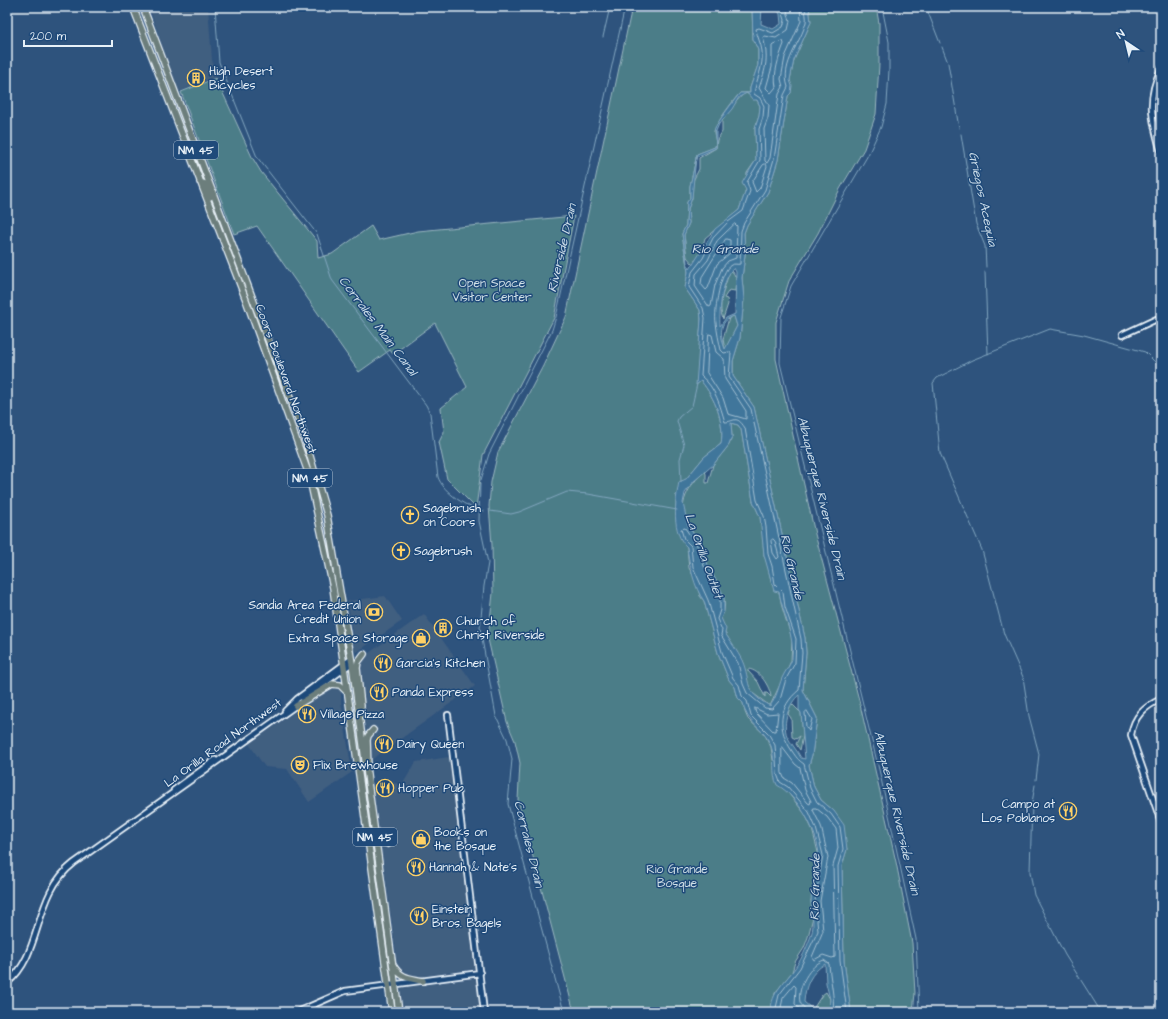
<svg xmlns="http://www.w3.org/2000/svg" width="1168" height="1019" font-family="'Architects Daughter',sans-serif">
<rect width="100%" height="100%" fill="#2e537d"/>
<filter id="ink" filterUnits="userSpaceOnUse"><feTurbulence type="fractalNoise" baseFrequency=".025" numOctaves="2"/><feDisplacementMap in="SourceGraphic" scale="8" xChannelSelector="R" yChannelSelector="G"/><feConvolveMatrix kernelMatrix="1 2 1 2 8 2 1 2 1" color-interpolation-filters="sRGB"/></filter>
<g filter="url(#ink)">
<path fill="#405e80" d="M149,7H208L212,60L217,76L178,92Z
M385,596L402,621L357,652L354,651L348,601Z
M424,614L475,686L371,760L363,716L359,669L362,661L366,655Z
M339,686L341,691V702L352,772L309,802L287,769L265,767L249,744L331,687Z
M449,757L476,969L410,978L396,968L395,962L396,954L372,785L391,782L402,785L416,762Z
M477,978L480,1012H403L399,988Z"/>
<path fill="#4b7d88" stroke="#9ab7c0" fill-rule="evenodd" d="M632,7H752L753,39L758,50V65L750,88V93H740C734,99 715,125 714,131C714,137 717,141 715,147L697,154L690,186V198L687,202L686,225L682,234L688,272L685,288L700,310L701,319L697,384L701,381C715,398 725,422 721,444L704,457L686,479L676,495V520L687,547L689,568L696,581L700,596L704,601L718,653L729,680L735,687L738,698L743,703L745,712L748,719L765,735L771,747L773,760L785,789L805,814L812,829L819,856L811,901L813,917L808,937L804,948L795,962L792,972L775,993L771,1012H574L518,800L520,763L515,741L507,722L488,639L493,593L492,545L489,506L491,482L498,452L543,366L566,317Z
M809,7H876L879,23V64L876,114L864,149L840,189L818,233L789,281L776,322V359L815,534L859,700L896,862L912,943L915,993L913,1012H851L844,961L842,866L847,849L834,811L821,800L814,787L809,765L812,755L817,718L803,690L806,653L805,638L754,407L733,376V361L740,338L744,299L742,278L745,255L744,233L747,225L768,192L778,160L788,96L791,93L790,80L794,60L811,22Z
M216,78L252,157L261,172L317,241L318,258L332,254L371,226L379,240L418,231L574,216L554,318L483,455L476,508L447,479L439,442L444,432L441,408L467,387L435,323L393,354L390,350L359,372L257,226L234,234L181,92Z
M746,93L757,100L760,106L759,116L755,128L756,160L747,173L746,190L739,210L705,238L700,256L692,263L687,257L684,235L689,223L688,209L692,198L693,181L699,169V158L716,148L717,140L722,132V121C728,114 739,95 746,93Z
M730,271L733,272L736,278L735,291L729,290L724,298L727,299L728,304L723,319C717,304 725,286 730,271Z
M734,316L737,326L725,350L723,339L729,318Z
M731,423L738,425L741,429L753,501L760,517L762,528L764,555L768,567L772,585L779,592L782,607L792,639L791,661L770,706L750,691L746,682L742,661L725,633L721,618C732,598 715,583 708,565C705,558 704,551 701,544C697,538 693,533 689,527C675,505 689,485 705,471L706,474V483H708L713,465L729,445L732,437ZM748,669C760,670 770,687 771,697L767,693H765V697L758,682L748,671Z
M791,703L801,713L803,736L800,750L796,744L800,736L796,739L792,737L791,718L788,714Z
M826,992L830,999L829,1012H811L822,995Z"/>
<path fill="#3f769b" stroke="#83a7c0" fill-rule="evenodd" d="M752,7H762L761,24L773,29L781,24L780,14L776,7H809L811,22L794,60L790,80L792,86L791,93L788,96L778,160L768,192L747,225L744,233L745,255L742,278L744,299L740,338L733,361V376L754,407L805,638L806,653L803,690L817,718L812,755L809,765L814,787L821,800L834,811L844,825L847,849L842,866L844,961L851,1012H829L830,999L826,983L825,964C811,972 805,986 804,1002L811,1008V1012H771C770,992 787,981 797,965C802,958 806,949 809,941C816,925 812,918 811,902C811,886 819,872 819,857C819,833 798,796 777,785C771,772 776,759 771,746C764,727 746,724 743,703L738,698L735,687L729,680L718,653L704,601C694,588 689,563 687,547C671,533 675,502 679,482L686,479L704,457L721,444C725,422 715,398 701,381L696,385L701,319L700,310L685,288L688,272L682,234L686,225L687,202L690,198V186L697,154L715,147C717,140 713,135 715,128C716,124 736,98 740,93H750V88L758,65V50L753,39ZM747,93L753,100H757L760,106L759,116L755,128L756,160L742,183L746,190L739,210L715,229L690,269L687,263L684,235L689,223L688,209L692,198L696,157L716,148V131L719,124L732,109L739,97ZM734,268L736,272L735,314L726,318L720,326C719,311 722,278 734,268ZM734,316L737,326L725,349C720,336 718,321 734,316ZM731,423L738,425L741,429L753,501L760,517L764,555L774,591L779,592C783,614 795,636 792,659C790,666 785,671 782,678C778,688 777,697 770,706C742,691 752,683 742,660C737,651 731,642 725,633L726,629L721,618L724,612V596L708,565L702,546L688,526L683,503L685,493L694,481L713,465L729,445L732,437ZM799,695V710L801,713L805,759L801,758C797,750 791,744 787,736C782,723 789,703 799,695Z"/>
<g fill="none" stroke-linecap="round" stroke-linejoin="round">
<path stroke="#a4c0d3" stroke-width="1" d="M786,7L790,21L788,30L776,38L765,36L763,37C769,58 766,68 759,88L769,105L768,118L764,129L765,161L767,163L770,158L779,94L783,87L781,79L785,57L801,21L800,7
M805,7C805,12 807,18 806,22C801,43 780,64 788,87L784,95L774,159L765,190L744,223L741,231L740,264C737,265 735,263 731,265C720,271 714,311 716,323C717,332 719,341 721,350L724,353L729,352L731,353L729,377L751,409L801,639L802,653L799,690C778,707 777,729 792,751C796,757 798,760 804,764L810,788L817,802L831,814L840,827L843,849L838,866L840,961L847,1012
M783,41L784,44C779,57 773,73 776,87L771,93L766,88L772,67V46Z
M766,164L767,166L760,188L756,192L752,182L763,165Z
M735,224L737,226L736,258L728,261L722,268L715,285L711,306L709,307L695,286L696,274L708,260L717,241Z
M726,239L730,240V253L717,264L708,288L706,290L701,284L702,277Z
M709,334L712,335L716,352L724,359L725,379L746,411V419L728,414L723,398L707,373Z
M773,539L775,541L779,557L777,559L773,553L771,541Z
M755,708L767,714L778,713L776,731H773L756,713Z
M807,711L812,719L809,731L806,727L805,713Z
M782,747L795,764L800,768L805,790L811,801L810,804L808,803L792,783L784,778L782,773Z
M814,808H816L827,817L836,829L838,848L833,866L835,957L832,958L823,955L814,960L812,957L823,931L820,901L828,857L821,826L813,810Z
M775,1012L779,995L800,968L818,931L815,901L823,855L816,828L809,812L788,787L780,782L777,774L775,745L768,733L751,716L747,701L742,696L739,685L733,678L722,652L708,600L693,567L691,546L684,539L681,529L685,528L698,547L704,566L720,597V610L717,619L722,630L721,635L738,663L743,684L747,693L765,708L772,709L780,700L786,679L795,663L796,639L785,607L783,592L775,584L772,566L768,554L766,527L764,516L757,500L745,428C736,414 734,422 725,422C720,406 716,388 701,376L705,318L703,308L689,287L692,272L703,258L713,238L728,222L743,211L750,191L747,182L760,160L759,129L763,117L764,106L760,98L754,94C756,80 764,66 762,51C761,43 757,37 756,29L759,28L773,33L783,27L785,20L781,7
M780,1012L783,998L794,985L796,987L795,1004L802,1012
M807,1012C806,1008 801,1006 800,1002C797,987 810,965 824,960L829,964C830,980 835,996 833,1012"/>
<path stroke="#83a7c0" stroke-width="1" d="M215,7L219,62L257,157L317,234L332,280L426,405L430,413L438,477C443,492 468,509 484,511
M882,7L889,42V70L887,104L881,127L868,155L791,286L781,317L780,363L880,774L916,939L919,1012
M926,7L940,43
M603,37L610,7
M942,47L948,63L959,128
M961,134L976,224L985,246L986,267
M985,272L988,354
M481,480L489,454L552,330L556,317L625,7
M681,482L680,459L684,445L677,421L679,417L692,406L697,384
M480,484L479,521L488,563L484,586L480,628L496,716L507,739L512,759L508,804L564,1012
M490,511L511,514L519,512L567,492L588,494L677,510
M1036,780L1039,754L1029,716L1023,677L1004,634L982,550L940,453L933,383L937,378L972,360L1050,329L1084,335L1145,352L1161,368
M1035,785L1032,803L1030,872L1034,895L1065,955L1101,1012"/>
<defs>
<path id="tertiary" d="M1161,69C1146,100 1152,120 1161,152
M1122,335L1161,317
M303,699L352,663
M1161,699C1144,707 1134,716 1131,735L1161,822
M285,711L297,699L351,659
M448,715L484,1012
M174,790L215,760
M7,983C44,953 32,895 74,863L298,704
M297,1012L345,991L480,973"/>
<path id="primary" d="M133,7L246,300L309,475L333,588L392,1012
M143,7L304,435L327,515L352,663L399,1012
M200,182L205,184L210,197
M296,706L332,684L340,685L346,691
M360,715L361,706L357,668L358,662L364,654
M368,768L367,740L368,736L373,730
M376,834L382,841L388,844
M393,965C401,979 410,978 423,981"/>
</defs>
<use href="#tertiary" stroke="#e8f1f8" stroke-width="8"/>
<use href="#primary" stroke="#e8f1f8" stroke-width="8"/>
<use href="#tertiary" stroke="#1f4a7a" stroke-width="4.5"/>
<use href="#primary" stroke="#6c7e7c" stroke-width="5.5"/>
</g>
</g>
<defs>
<symbol id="building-ring" viewBox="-11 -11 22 22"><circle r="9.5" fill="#1f4a7a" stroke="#ffd166" stroke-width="1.5"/><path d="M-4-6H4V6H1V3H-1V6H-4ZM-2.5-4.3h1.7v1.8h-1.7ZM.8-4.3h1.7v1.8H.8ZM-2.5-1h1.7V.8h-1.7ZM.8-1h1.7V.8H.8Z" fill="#ffd166"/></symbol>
<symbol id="church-ring" viewBox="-11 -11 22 22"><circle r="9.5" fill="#1f4a7a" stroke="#ffd166" stroke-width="1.5"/><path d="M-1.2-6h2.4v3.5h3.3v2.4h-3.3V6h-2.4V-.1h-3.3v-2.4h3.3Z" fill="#ffd166"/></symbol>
<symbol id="bank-ring" viewBox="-11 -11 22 22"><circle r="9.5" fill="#1f4a7a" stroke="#ffd166" stroke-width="1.5"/><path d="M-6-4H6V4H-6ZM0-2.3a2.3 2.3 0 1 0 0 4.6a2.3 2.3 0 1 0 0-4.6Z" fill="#ffd166"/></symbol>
<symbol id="shop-ring" viewBox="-11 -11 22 22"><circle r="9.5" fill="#1f4a7a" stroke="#ffd166" stroke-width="1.5"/><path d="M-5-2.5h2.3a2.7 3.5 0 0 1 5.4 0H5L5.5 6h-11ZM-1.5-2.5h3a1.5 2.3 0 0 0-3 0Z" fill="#ffd166"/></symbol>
<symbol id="restaurant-ring" viewBox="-11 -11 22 22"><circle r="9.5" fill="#1f4a7a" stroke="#ffd166" stroke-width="1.5"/><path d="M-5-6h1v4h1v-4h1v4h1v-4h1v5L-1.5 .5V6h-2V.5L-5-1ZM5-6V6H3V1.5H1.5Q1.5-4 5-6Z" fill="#ffd166"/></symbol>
<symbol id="theatre-ring" viewBox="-11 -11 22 22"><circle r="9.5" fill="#1f4a7a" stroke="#ffd166" stroke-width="1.5"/><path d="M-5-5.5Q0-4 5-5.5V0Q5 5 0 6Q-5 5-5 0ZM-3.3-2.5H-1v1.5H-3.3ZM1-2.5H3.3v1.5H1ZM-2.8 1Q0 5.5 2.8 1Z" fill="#ffd166"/></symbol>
</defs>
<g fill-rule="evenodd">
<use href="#building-ring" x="186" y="68" width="20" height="20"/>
<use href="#church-ring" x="400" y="505" width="20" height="20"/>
<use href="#church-ring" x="391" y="541" width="20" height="20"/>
<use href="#bank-ring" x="364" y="602" width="20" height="20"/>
<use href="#building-ring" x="433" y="618" width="20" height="20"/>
<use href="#shop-ring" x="411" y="628" width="20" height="20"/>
<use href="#restaurant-ring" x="373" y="653" width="20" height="20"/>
<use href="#restaurant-ring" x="369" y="682" width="20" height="20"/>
<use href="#restaurant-ring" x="297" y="704" width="20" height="20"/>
<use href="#restaurant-ring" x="374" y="734" width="20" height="20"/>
<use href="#theatre-ring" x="290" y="755" width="20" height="20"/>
<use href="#restaurant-ring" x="375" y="778" width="20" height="20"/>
<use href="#restaurant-ring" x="1058" y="801" width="20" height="20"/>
<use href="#shop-ring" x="411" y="829" width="20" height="20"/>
<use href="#restaurant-ring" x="406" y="857" width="20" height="20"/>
<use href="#restaurant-ring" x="409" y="906" width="20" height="20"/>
</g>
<g text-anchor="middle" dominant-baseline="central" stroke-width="3" stroke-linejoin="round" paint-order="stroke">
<g fill="#1f4a7a" stroke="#acbfd2" stroke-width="1">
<rect x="174" y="141" width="44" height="18" rx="3"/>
<rect x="288" y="469" width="44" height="18" rx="3"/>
<rect x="353" y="828" width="44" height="18" rx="3"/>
</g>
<g font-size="11" font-weight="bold" fill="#e8f1f8">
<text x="196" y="150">NM 45</text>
<text x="310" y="478">NM 45</text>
<text x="375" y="837">NM 45</text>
</g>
<g font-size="12" fill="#e8f1f8" stroke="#1f4a7a" text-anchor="start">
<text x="209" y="71">High Desert<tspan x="209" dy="14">Bicycles</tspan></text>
<text x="423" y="508">Sagebrush<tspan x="423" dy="14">on Coors</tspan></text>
<text x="414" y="551">Sagebrush</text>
<text x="361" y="605" text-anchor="end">Sandia Area Federal<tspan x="361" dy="14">Credit Union</tspan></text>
<text x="456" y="621">Church of<tspan x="456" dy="14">Christ Riverside</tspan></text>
<text x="408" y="638" text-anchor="end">Extra Space Storage</text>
<text x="396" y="663">Garcia's Kitchen</text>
<text x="392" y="692">Panda Express</text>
<text x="320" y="714">Village Pizza</text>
<text x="397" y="744">Dairy Queen</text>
<text x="313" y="765">Flix Brewhouse</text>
<text x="398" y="788">Hopper Pub</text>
<text x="1055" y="804" text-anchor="end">Campo at<tspan x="1055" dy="14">Los Poblanos</tspan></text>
<text x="434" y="832">Books on<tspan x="434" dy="14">the Bosque</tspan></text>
<text x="429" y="867">Hannah &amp; Nate's</text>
<text x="432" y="909">Einstein<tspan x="432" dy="14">Bros. Bagels</tspan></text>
</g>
<g font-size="12" fill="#d0e0e7" stroke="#1f4a7a">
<text x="492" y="283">Open Space<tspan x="492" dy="14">Visitor Center</tspan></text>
<text x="677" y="869">Rio Grande<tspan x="677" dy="14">Bosque</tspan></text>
</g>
<g font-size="12" fill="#e8f1f8" stroke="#1f4a7a">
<text transform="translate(286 379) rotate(70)">Coors Boulevard Northwest</text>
<text transform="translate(223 743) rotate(-36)">La Orilla Road Northwest</text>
</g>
<g font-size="13" font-style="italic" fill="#cfdfea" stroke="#1f4a7a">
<text transform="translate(983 199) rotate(78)">Griegos Acequia</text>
<text transform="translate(562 248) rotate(-77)">Riverside Drain</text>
<text x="725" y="249">Rio Grande</text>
<text transform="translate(378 326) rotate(53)">Corrales Main Canal</text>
<text transform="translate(822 498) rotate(76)">Albuquerque Riverside Drain</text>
<text transform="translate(704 556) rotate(70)">La Orilla Outlet</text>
<text transform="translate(792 567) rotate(77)">Rio Grande</text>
<text transform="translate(897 813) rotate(77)">Albuquerque Riverside Drain</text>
<text transform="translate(529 844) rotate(76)">Corrales Drain</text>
<text transform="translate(815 887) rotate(-89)">Rio Grande</text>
</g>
</g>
<rect width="1168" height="1019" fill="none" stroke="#1f4a7a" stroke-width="24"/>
<rect x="12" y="12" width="1144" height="995" fill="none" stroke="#e8f1f8" stroke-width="1.5" filter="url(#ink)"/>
<g transform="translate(1126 42) rotate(325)" stroke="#1f4a7a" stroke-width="3" paint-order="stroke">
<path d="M0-3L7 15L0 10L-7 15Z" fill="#e8f1f8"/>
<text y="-6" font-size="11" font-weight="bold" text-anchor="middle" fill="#e8f1f8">N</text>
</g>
<path d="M24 40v6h88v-6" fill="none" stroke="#e8f1f8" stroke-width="2"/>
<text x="30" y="40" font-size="12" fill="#e8f1f8" stroke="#1f4a7a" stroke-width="3" paint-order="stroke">200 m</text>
</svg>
